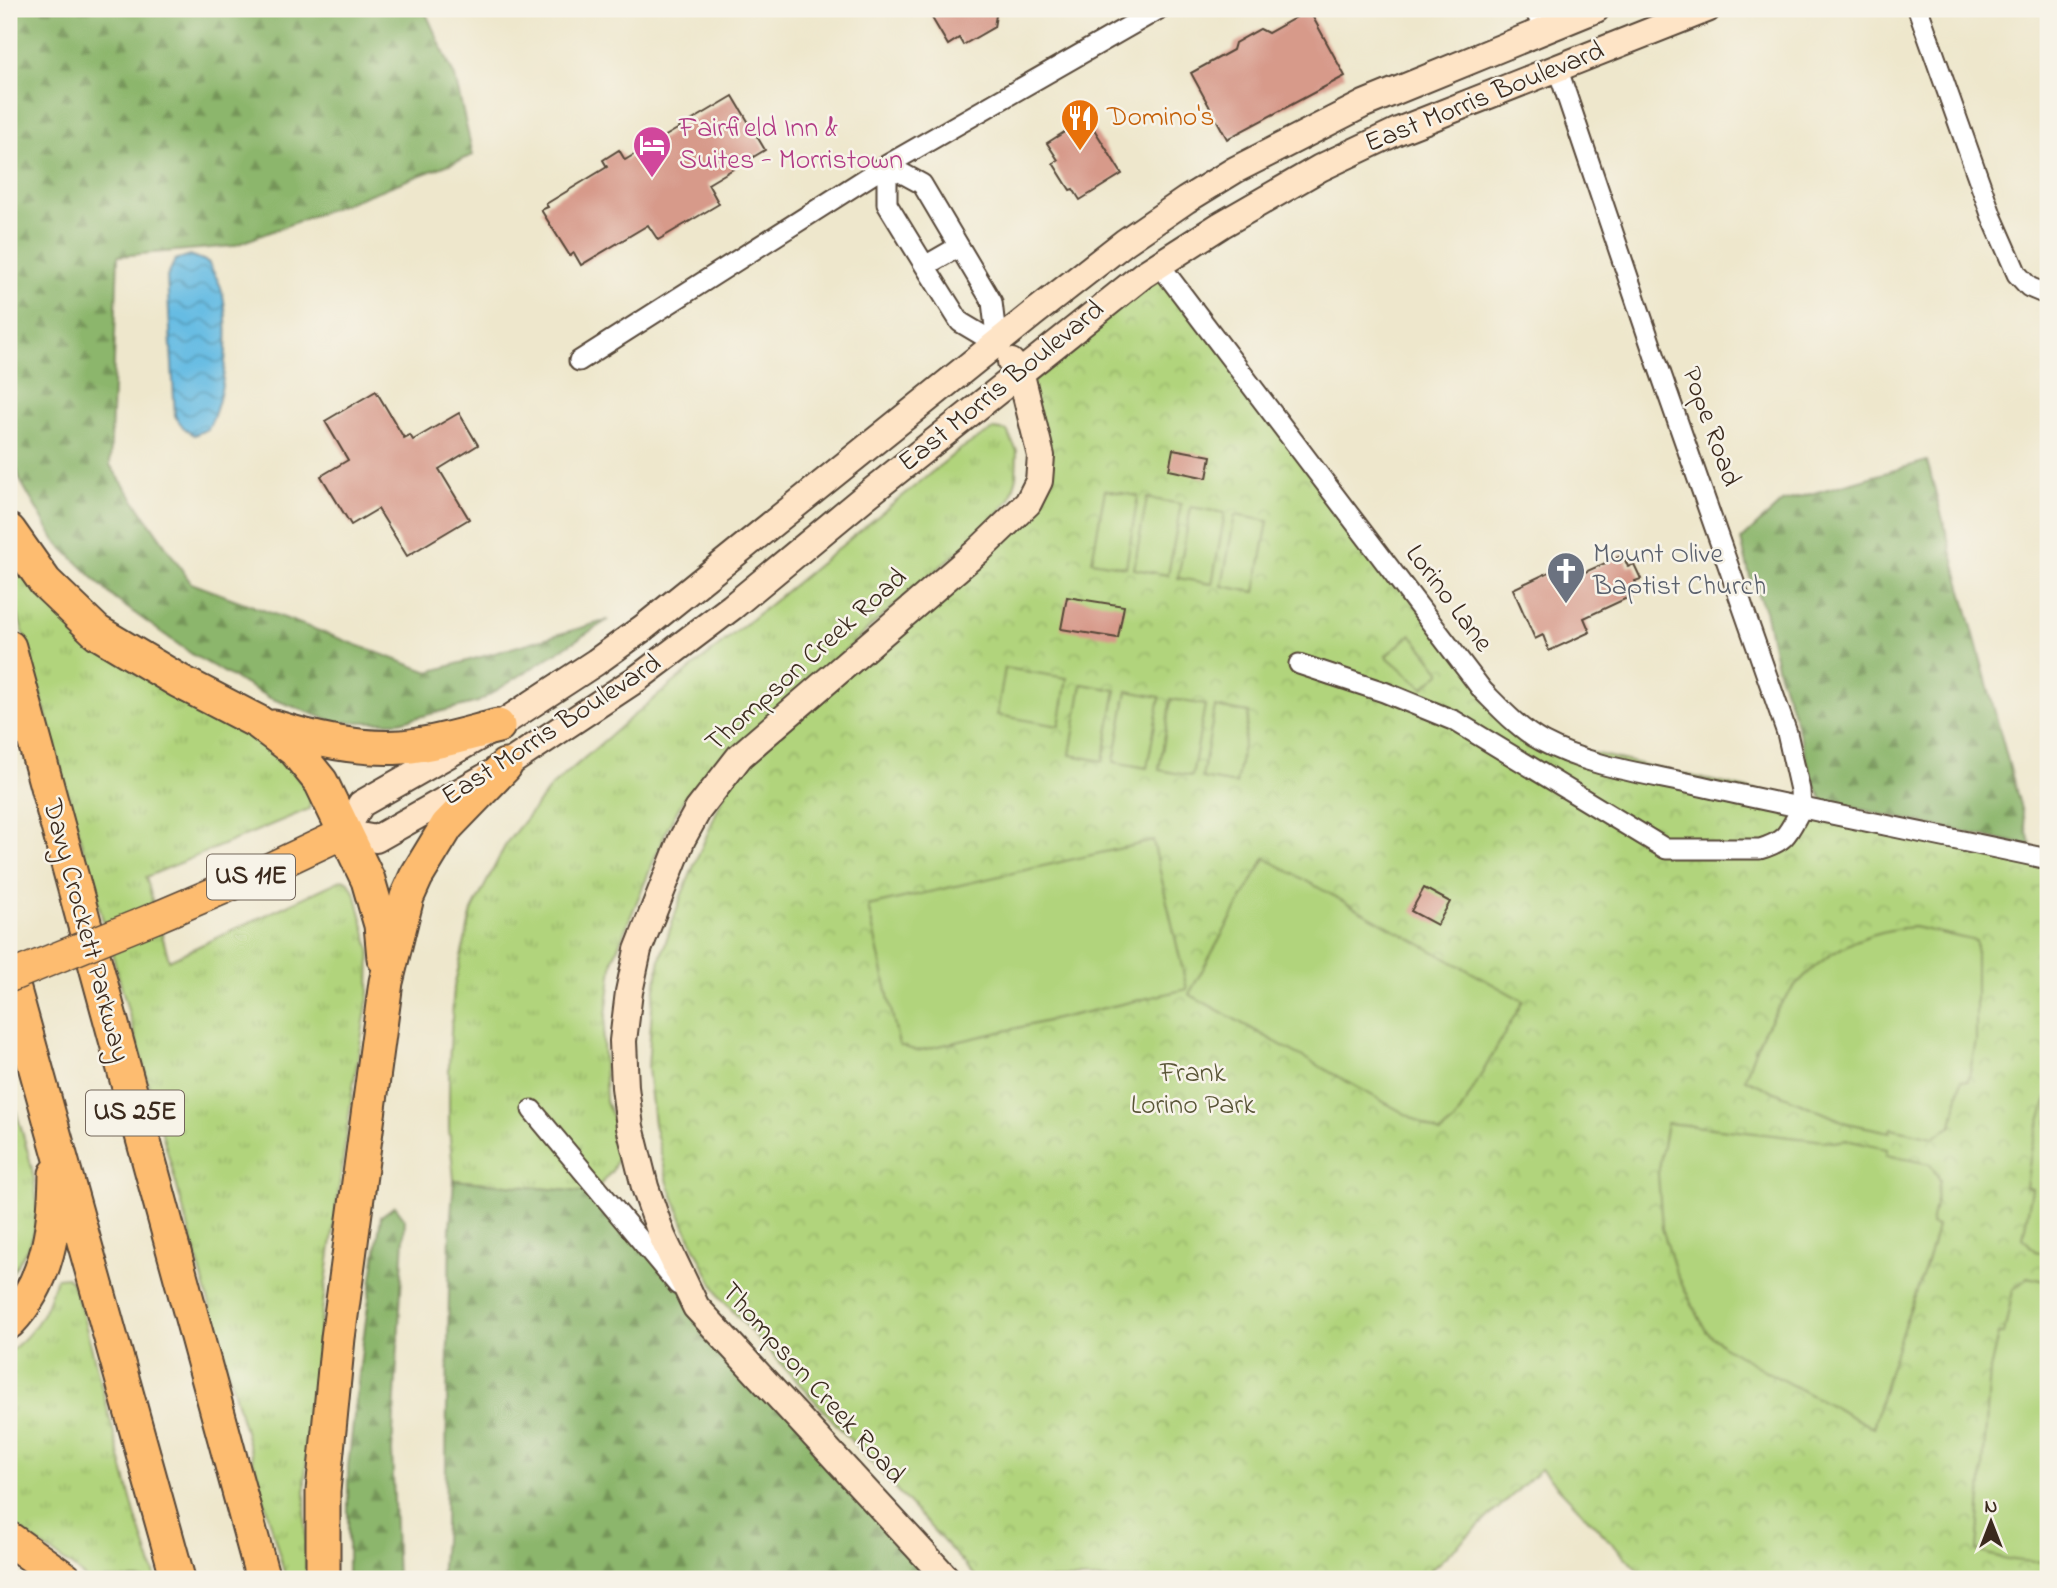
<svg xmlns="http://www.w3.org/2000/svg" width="2057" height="1588" font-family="'Indie Flower',sans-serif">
<defs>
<pattern id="grass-tufts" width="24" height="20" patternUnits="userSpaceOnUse" patternTransform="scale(1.75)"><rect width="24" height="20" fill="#b1d47c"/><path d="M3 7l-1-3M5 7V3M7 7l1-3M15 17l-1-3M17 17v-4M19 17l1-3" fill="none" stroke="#99b66b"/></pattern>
<pattern id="forest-firs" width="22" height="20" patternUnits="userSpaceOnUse" patternTransform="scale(1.75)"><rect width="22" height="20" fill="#8cb66c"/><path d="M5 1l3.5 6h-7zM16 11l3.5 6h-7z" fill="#749458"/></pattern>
<pattern id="park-crowns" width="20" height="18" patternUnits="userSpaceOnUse" patternTransform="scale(1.75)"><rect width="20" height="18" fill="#b1d47c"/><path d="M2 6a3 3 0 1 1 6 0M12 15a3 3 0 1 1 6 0" fill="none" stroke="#99b66b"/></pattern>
<pattern id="water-waves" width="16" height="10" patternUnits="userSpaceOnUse" patternTransform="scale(1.75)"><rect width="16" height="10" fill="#66bce3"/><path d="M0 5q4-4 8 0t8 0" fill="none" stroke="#5599b7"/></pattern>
</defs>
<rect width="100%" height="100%" fill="#f7f3e8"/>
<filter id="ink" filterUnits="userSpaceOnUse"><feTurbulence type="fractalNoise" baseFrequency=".0143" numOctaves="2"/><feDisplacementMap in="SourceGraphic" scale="14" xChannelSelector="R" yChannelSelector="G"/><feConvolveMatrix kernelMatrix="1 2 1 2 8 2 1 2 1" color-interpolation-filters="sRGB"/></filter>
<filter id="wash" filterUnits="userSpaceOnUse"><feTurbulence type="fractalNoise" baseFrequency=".00686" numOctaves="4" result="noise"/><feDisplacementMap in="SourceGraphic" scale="28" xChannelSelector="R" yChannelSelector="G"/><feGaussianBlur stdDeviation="1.57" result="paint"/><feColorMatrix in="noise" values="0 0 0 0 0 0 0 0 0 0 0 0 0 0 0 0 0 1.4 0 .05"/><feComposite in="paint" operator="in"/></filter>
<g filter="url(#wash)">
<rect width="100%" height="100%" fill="#eee7cc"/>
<path fill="url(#grass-tufts)" stroke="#767f4d" stroke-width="2" d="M994,429L1007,431L1017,451L1016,480L1010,499L987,527L888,611L686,795L667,829L613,959L603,1040L606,1101L623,1146L612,1171L593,1193L454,1180L449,1129V1063L454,987L472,911L507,842L551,787L628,720L959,450Z
M9,554L203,711L277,752L312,794L309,809L146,877L169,960L343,879L349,882L356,896L370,950L369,993L353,1087L319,1333L305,1478L306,1579H286L9,582Z
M9,1087C20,1130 49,1197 31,1241C26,1253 16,1266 9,1278Z
M67,1277L72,1282L82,1312L135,1514L156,1579H86L74,1568L9,1523V1352C26,1339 39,1325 47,1304C51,1295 52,1287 57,1278Z"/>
<path fill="url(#forest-firs)" stroke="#647045" stroke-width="2" d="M9,9H424L455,77L473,155L233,246L118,256L110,465L191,583L429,672L608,620L478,702L399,722H335L270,698L193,655L115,599L55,541L20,480L9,443Z
M1927,461L2031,846L1888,816L1823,800L1813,782L1795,718L1778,671L1765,610L1750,577L1741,540L1782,502Z
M454,1180L602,1194L953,1579H441L445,1527L450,1228Z
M395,1206L405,1219L392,1451L397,1579H348V1466L363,1341L381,1216Z"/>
<path fill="url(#park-crowns)" stroke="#767f4d" stroke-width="2" d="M1159,264L1435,630L1541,741L2048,859V1579H1646L1541,1469L1421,1579H978L719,1296L688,1234L668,1183L654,1124L648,1068L652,1007L660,959L682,894L740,756L1039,481L1021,375Z"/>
<path fill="#b1d47c" stroke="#767f4d" stroke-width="2" d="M1105,490L1138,496L1126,567L1092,561Z
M1147,498L1181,504L1168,575L1134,569Z
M1191,507L1225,513L1212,584L1178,578Z
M1235,515L1268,521L1255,592L1222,586Z
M1411,634L1441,672L1423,688L1386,656Z
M1005,668L1067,678L1059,726L997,715Z
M1082,684L1116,690L1103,761L1070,755Z
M1127,691L1160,697L1147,768L1114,762Z
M1171,699L1205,705L1192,776L1159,770Z
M1215,707L1249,713L1236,784L1202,778Z
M1153,841L1187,989L917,1051L899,1045L868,906Z
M1265,858L1523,1001L1455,1121L1440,1133L1189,994Z
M1914,927L1976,941V1041L1968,1081L1961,1080L1952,1126L1933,1137L1891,1128L1890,1132L1847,1123L1745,1079C1768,1000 1827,932 1914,927Z
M2048,1096V1254L2035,1251L2023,1238L2032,1189L2026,1187L2032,1146Z
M1667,1123L1834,1142L1846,1140L1887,1149L1886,1155L1930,1164L1940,1180L1931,1224L1937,1226C1929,1263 1915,1294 1903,1329C1891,1362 1882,1395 1873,1428L1769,1373L1722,1345L1706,1331L1676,1272L1662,1228L1658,1174Z
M2028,1277L2048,1282V1561C2024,1564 2000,1558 1977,1551L1990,1370L1998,1334H2004L2013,1290Z"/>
<path fill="url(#water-waves)" stroke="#507380" stroke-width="2" d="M190,255L208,262C212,271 220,281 222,291C231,329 226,395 208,429L194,435L184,428L175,416L167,277L175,260Z"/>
<g id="blocks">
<path fill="#d79a8a" d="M934,9H997L994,27L963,45L959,38L948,45L932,18L938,15Z
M1309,10L1345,76L1227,139L1191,73L1233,50L1235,43L1260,29L1268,33Z
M733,96L765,150L708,184L719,204L658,240L648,225L581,265L574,253L570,256L541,210L548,207L546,204L607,167L603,160L619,150L625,160Z
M1087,118L1122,174L1080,200L1073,189L1070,190L1053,163L1058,160L1047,143Z
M376,391L404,438L410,435L413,440L459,413L478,445L439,469L469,519L407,556L378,509L351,525L321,476L348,460L325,421Z
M1173,449L1211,456L1207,478L1169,470Z
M1623,555L1628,567L1634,564L1641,579L1635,581L1640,592L1584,618L1590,632L1549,651L1543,635L1535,639L1513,589L1575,560L1581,574Z
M1067,597L1124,606L1118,638L1061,629Z
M1424,888L1450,902L1437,925L1411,911Z"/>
</g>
</g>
<g filter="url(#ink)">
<use href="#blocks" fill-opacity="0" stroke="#564638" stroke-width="2"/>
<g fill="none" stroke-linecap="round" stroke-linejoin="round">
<defs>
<path id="street" d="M1535,9L1543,29
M1918,9L1992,217L2017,274L2029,287L2048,295
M1557,67L1655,357L1787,733L1800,790L1801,809
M887,165L922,184L992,302L997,344L960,322L925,266L887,204Z
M1159,264L1483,691C1501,709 1519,729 1543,742C1590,767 1649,774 1701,786C1816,812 1932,834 2048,859
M925,266L958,247
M579,361L887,165L1159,9
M1299,664L1384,692L1455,721L1666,849H1760C1787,841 1788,833 1801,809
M532,1110L678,1285"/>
<path id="secondary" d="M1596,9L1364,104L1235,170L1186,200L1125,242L1034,313L643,628L596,662L498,726L361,804L344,833L376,839L505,766L638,678L732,607L866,496L1143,275L1221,225L1320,168L1398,131L1707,9
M947,1579L696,1307L662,1236L645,1187L630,1127L625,1087L623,1041L629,992L638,950L682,839L698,810L740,756L978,551L1028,503L1039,481L1041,456L1021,375L1011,362"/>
<path id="primary" d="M157,917L251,877L344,833"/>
<path id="highway" d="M9,531L45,582L97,632L179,681L258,722L295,750L321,782L368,880L381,925L384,958
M9,647L263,1579
M274,727C315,740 359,750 402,747C435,744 466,734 498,726
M9,972L178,1579
M9,1322C48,1282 55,1228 56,1174
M9,1539L65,1579
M323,1579V1491L338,1338L386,982L407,897L416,877L447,826L505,766"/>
</defs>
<use href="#street" stroke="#564638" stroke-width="23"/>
<use href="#secondary" stroke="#564638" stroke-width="30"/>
<use href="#primary" stroke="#564638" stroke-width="33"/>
<use href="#highway" stroke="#564638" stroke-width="37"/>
<use href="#street" stroke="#fff" stroke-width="19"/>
<use href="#secondary" stroke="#fee4c6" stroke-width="26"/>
<use href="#primary" stroke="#fdbc70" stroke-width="30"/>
<use href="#highway" stroke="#fdbc70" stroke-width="33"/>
<defs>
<path id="primary-bridge" d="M9,977L157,917"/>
</defs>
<use href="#primary-bridge" stroke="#564638" stroke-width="33" stroke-linecap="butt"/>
<use href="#primary-bridge" stroke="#fdbc70" stroke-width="30"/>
</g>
</g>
<defs>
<symbol id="restaurant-pin" viewBox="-11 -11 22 30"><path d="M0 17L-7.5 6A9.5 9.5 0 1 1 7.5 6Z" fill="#e8710a" stroke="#f7f3e8"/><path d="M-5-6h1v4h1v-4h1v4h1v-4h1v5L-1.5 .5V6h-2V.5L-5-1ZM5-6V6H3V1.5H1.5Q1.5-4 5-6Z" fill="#fff"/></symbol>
<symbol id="hotel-pin" viewBox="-11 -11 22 30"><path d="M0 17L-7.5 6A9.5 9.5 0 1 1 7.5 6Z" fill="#d1479c" stroke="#f7f3e8"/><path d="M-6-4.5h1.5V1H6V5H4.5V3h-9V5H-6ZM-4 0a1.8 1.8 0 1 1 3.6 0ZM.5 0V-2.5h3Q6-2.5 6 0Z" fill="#fff"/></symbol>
<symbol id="church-pin" viewBox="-11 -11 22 30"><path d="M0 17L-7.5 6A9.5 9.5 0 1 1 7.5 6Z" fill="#6b7280" stroke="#f7f3e8"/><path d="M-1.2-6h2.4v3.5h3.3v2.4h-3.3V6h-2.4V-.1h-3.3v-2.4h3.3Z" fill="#fff"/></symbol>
</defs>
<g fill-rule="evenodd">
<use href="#restaurant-pin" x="1058" y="96" width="44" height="60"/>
<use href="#hotel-pin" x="630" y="123" width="44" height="60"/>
<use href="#church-pin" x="1544" y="549" width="44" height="60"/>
</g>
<g text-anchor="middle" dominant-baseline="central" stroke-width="5" stroke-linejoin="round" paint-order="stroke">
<g fill="#f7f3e8" stroke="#73665b" stroke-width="2">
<rect x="207" y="854.5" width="88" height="45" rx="5"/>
<rect x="86" y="1090.5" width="98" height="45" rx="5"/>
</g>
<g font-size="26" font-weight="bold" fill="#3b2a1e">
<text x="251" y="877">US 11E</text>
<text x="135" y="1113">US 25E</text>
</g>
<g font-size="28" fill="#3b2a1e" stroke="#f7f3e8">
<text transform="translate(1485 98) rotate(-22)">East Morris Boulevard</text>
<text transform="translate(1002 387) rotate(-39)">East Morris Boulevard</text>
<text transform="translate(1710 427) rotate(70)">Pope Road</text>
<text transform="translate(1448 599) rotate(53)">Lorino Lane</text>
<text transform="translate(807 661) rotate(-42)">Thompson Creek Road</text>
<text transform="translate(552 731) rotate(-33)">East Morris Boulevard</text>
<text transform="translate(85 931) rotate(75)">Davy Crockett Parkway</text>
<text transform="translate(812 1384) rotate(48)">Thompson Creek Road</text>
</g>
<g font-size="28" fill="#c56008" stroke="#f7f3e8" text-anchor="start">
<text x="1107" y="118">Domino's</text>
</g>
<g font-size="28" fill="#b23c85" stroke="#f7f3e8" text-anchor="start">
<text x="679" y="129">Fairfield Inn &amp;<tspan x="679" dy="32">Suites - Morristown</tspan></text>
</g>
<g font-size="28" fill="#5b616d" stroke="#f7f3e8" text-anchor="start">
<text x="1593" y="555">Mount Olive<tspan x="1593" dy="32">Baptist Church</tspan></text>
</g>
<g font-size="28" fill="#585436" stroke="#f7f3e8">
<text x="1193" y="1074">Frank<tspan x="1193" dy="32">Lorino Park</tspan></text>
</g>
</g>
<rect width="2057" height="1588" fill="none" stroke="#f7f3e8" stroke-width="35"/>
<g transform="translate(1991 1522)" stroke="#f7f3e8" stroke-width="5" paint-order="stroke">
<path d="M0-5L12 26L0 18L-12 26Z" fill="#3b2a1e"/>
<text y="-10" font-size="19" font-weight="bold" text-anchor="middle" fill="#3b2a1e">N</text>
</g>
</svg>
